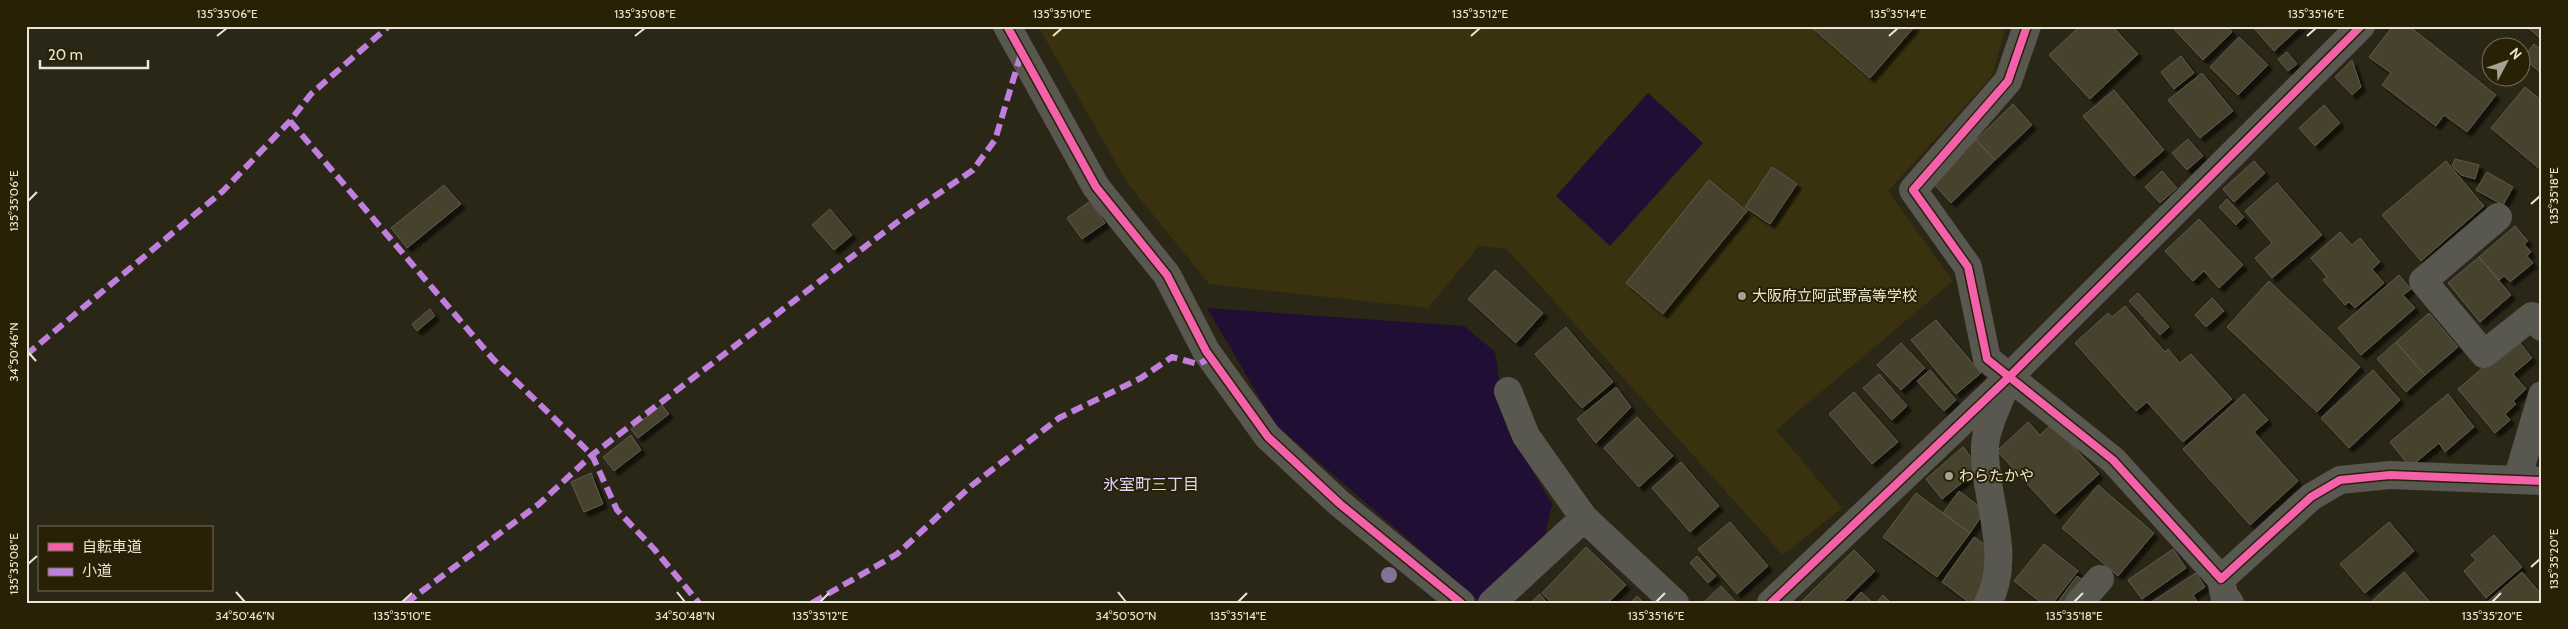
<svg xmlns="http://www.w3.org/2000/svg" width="2568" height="629" font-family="Cabin,'Noto Sans JP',sans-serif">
<defs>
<filter id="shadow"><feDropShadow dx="4.5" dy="4.5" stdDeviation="1" flood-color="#0009"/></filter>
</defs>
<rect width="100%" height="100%" fill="#2b2717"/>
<path fill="#3a310f" d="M1038,26H2006L1992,76L1888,191L1953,281L1776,430L1842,508L1783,555L1507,249L1479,246L1428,308L1209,284L1126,181Z"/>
<path fill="#210e35" d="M1648,93L1703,143L1610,246L1556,196Z
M1207,308L1464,326L1495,352L1507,429L1552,504L1544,540L1478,600L1275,424Z"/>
<path fill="#47422f" stroke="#5e5b4e" filter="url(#shadow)" d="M1810,26H1915L1870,78Z
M2080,26H2112L2138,54L2090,99L2049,55Z
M2174,26H2227L2232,32L2203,60L2173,28Z
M2252,26H2301L2274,51Z
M2393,26H2409L2496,95L2467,132L2444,115L2436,126L2382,85L2391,73L2369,57Z
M2526,26H2542V40Z
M2239,37L2268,65L2238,95L2210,67Z
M2534,44L2542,50V74L2523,58Z
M2287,52L2297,64L2288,71L2278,59Z
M2181,56L2194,73L2174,89L2161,72Z
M2352,60L2361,87L2352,95L2335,77Z
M2202,73L2233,111L2200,138L2168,100Z
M2525,87L2542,101V171L2491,128Z
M2114,90L2164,150L2134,176L2083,116Z
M2013,104L2032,125L1995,160L1976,140Z
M2324,105L2340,123L2315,146L2299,128Z
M2188,139L2203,156L2187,170L2172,153Z
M1976,140L1995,160L1951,203L1932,182Z
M2455,159L2479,165L2475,179L2461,175L2452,166Z
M2254,161L2265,173L2234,202L2223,189Z
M2446,161L2484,206L2421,261L2382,215Z
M1772,167L1797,184L1770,224L1745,207Z
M2162,171L2177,188L2160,203L2145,187Z
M2487,172L2513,187L2503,205L2476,190Z
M1709,180L1747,211L1663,314L1626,283Z
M2277,183L2322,235L2272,278L2255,258L2272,243L2245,211Z
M444,185L461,204L407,248L391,228Z
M2227,199L2244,217L2236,225L2219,207Z
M1090,201L1105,223L1082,239L1067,218Z
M830,209L852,235L834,250L812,225Z
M2199,219L2243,265L2219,288L2204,271L2193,281L2165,251Z
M2515,226L2528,241L2524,244L2531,252L2527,256L2533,263L2510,282L2504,276L2499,280L2479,257Z
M2340,232L2352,245L2360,238L2380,262L2372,269L2384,283L2355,308L2349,302L2345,305L2323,280L2327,277L2311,258Z
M2479,257L2511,295L2480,322L2448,283Z
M1495,270L1543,313L1516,343L1468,299Z
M2399,275L2411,289L2403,295L2415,308L2361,355L2338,328Z
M2269,281L2360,367L2317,412L2227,327Z
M2138,293L2169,327L2160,335L2129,301Z
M2212,298L2224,311L2206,327L2195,315Z
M2125,306L2165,352L2168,349L2180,363L2191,354L2232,399L2183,442L2147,402L2136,411L2075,343L2108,313L2112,317Z
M430,309L435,316L417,331L412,324Z
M2429,313L2458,347L2425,375L2396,342Z
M1936,320L1981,373L1956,394L1911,340Z
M1566,327L1613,382L1582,408L1535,354Z
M2517,339L2532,358L2513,374L2526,389L2513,401L2516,404L2505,414L2510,420L2495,433L2458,389Z
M2396,342L2425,375L2406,392L2377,359Z
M1901,343L1925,368L1901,390L1877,365Z
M1930,370L1956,400L1944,411L1917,381Z
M2373,370L2400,400L2349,448L2321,418Z
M1879,374L1907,406L1892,420L1863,388Z
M1616,387L1631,407L1596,443L1577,419Z
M1854,392L1898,442L1872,464L1829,414Z
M2244,394L2268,420L2254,432L2298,481L2250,525L2183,449Z
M2448,394L2474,427L2445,452L2439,443L2410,467L2390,442Z
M662,405L669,414L638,438L631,429Z
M1637,417L1673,456L1639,487L1604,448Z
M2028,422L2040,435L2052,424L2099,474L2055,514L1997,451Z
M631,435L641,450L614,471L603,457Z
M1963,447L1980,468L1942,499L1926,479Z
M1681,462L1719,506L1690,532L1652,488Z
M591,473L603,504L584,512L571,482Z
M2098,485L2154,533L2118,576L2062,528Z
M1959,491L1985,511L1970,533L1943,513Z
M1916,493L1970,533L1937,577L1883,537Z
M1730,522L1768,566L1737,594L1698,549Z
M2389,522L2414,551L2365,593L2340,564Z
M2494,535L2522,567L2486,598L2464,571L2476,560L2471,555Z
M1974,537L1995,552L1996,575L1976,603H1970L1942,582Z
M2044,544L2078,571L2053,603H2041L2014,581Z
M1586,547L1626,585L1608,603H1552L1542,593Z
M2173,549L2186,568L2142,599L2128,580Z
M1854,550L1875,571L1842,603H1804L1802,601Z
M1697,556L1716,576L1708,583L1690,563Z
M2404,572L2431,603H2370Z
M2522,572L2542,595V603H2486Z
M2196,573L2205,587L2193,595L2198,603H2150Z
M2077,576L2086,582L2071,603H2057Z
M1721,586L1737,603H1703Z
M1861,592L1871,601L1851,603Z
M1540,594L1547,603H1530Z
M1883,595L1891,603H1876Z
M1637,596L1644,603H1630Z"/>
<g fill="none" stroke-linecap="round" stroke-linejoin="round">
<path stroke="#585750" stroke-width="28" d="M1007,26L1096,187L1167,275L1206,351L1268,437L1340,504L1461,603
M2027,26L2008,81L1913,190L1968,267L1987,359L2113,460L2221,579L2311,497L2340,480L2390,475L2542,481
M2498,217L2423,281L2484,354L2532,316L2542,327
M1508,391L1526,436L1584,518
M2517,480L2542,395
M2221,579L2224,595L2230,603
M1492,603L1584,518L1675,603
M1771,603L2008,378L2361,26
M1988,603C2014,554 1983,497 1985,446C1986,426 1999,403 2006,384
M2079,603L2100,579"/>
<path stroke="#c07fdc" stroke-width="6" stroke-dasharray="12 6" stroke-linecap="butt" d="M290,121L493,359L592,455L617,510L654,549L699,603
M26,355L223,191L290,121L311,94L389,26
M406,603L539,504L592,455L904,217L973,170L995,140L1021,54
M812,603L897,554L971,486L1059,418L1141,378L1172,357L1198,364L1211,358"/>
<defs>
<path id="cycleway" d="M1007,26L1096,187L1167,275L1206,351L1268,437L1340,504L1461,603
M2027,26L2008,81L1913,190L1968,267L1987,359L2113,460L2221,579L2311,497L2340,480L2390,475L2542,481
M1771,603L2008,378L2361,26"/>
</defs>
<use href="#cycleway" stroke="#292105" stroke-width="11"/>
<use href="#cycleway" stroke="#f560ab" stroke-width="8"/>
</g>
<circle fill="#847296" cx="1389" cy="575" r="8"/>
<path fill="none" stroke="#eae6d6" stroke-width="2" d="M217,36L227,28M635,36L645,28M1053,36L1062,28M1471,36L1480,28M1889,36L1898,28M2307,36L2316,28M28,201L37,192M2531,204L2540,196M28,352L36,361M28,564L37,556M2531,567L2540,559M236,592L245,602M677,592L685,602M1118,592L1126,602M402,602L412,593M820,602L829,593M1238,602L1247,593M1656,602L1665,593M2074,602L2083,593M2492,602L2501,593"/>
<g fill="#a7a393" stroke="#292105" stroke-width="2">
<circle cx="1742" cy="296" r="5"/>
<circle cx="1949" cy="476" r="5"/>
</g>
<g text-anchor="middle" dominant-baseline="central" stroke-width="4" stroke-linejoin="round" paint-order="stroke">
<g font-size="15" fill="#eae6d6" stroke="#292105" text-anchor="start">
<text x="1752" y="296">大阪府立阿武野高等学校</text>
<text x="1959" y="476">わらたかや</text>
</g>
<g font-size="16" fill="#e1d2fd" stroke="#292105">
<text x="1151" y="484">氷室町三丁目</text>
</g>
</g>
<rect width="2568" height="629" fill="none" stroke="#292105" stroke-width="55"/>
<rect x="38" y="526" width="175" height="65" fill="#292105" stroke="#767059"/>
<rect x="48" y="543" width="25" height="8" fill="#f560ab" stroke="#767059"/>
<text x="82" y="552" font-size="15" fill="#eae6d6">自転車道</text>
<rect x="48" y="568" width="25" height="8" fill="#c07fdc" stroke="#767059"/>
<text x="82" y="576" font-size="15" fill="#eae6d6">小道</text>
<g transform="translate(2506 62) rotate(49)"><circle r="24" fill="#292105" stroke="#767059"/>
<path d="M0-4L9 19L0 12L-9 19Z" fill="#a7a393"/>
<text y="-8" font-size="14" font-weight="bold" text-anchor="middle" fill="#eae6d6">N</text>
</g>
<path d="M40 60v8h108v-8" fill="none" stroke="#eae6d6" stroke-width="2.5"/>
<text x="48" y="60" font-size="15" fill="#eae6d6" stroke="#292105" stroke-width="4" paint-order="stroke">20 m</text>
<rect x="28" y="28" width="2512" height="574" fill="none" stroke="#eae6d6" stroke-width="2"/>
<g font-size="12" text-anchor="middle" fill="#eae6d6">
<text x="227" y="18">135°35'06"E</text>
<text x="645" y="18">135°35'08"E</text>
<text x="1062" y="18">135°35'10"E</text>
<text x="1480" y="18">135°35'12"E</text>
<text x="1898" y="18">135°35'14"E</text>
<text x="2316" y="18">135°35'16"E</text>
<text transform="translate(2554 196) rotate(-90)" y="4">135°35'18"E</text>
<text transform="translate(14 201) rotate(-90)" y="4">135°35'06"E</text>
<text transform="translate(14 352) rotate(-90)" y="4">34°50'46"N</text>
<text transform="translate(2554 559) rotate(-90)" y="4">135°35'20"E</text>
<text transform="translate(14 564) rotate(-90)" y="4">135°35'08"E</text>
<text x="245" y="620">34°50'46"N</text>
<text x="402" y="620">135°35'10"E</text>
<text x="685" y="620">34°50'48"N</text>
<text x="820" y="620">135°35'12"E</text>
<text x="1126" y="620">34°50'50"N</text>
<text x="1238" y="620">135°35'14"E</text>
<text x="1656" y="620">135°35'16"E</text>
<text x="2074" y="620">135°35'18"E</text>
<text x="2492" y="620">135°35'20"E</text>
</g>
</svg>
